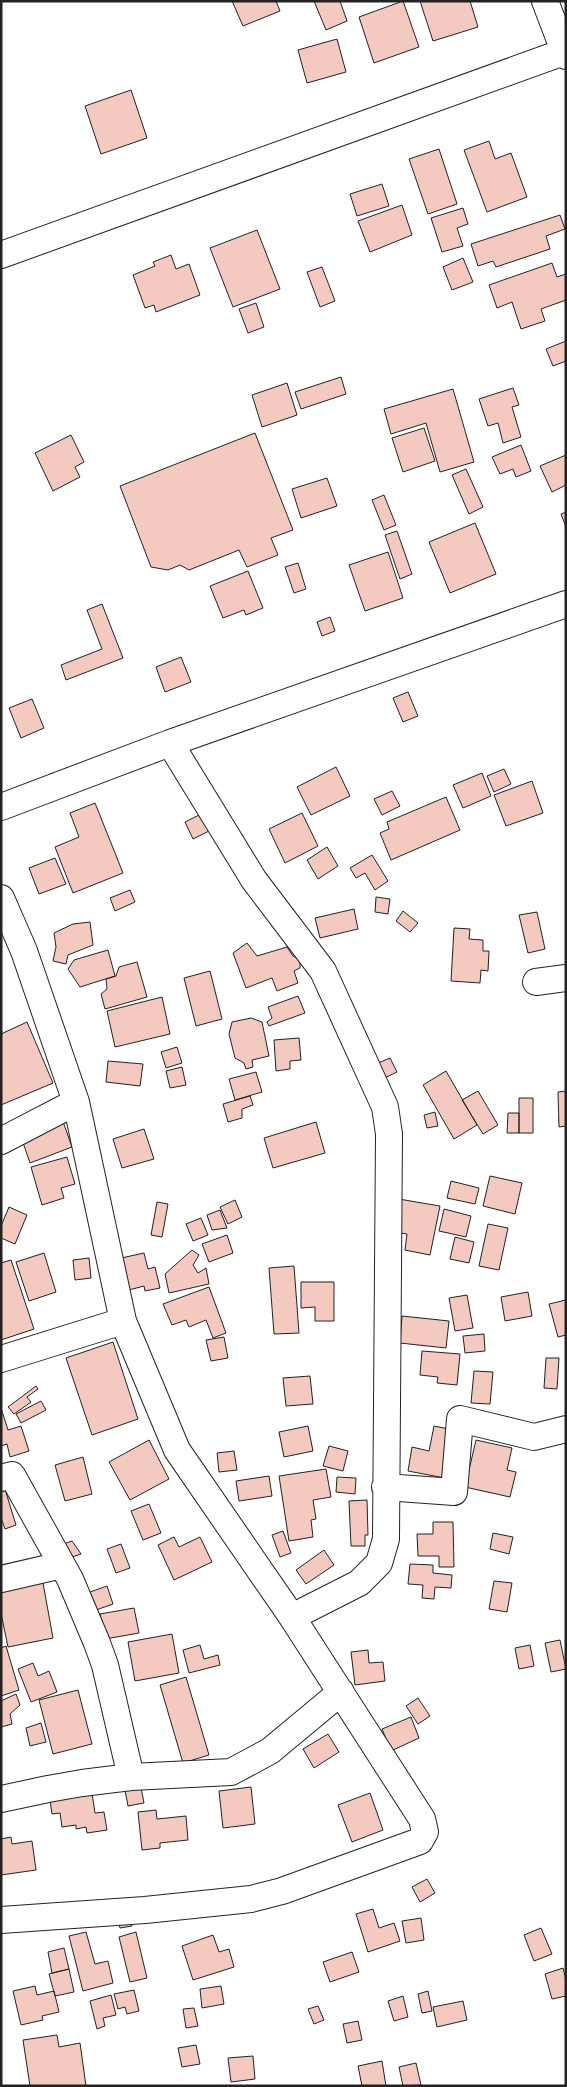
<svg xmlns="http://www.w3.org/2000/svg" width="567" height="2087" font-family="'IBM Plex Sans',sans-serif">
<rect width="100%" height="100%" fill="#fff"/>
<path fill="#f3c9c0" stroke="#222" d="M232,1H276L280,11L243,26Z
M314,1H340L347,21L326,30Z
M403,1L419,47L374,63L359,17Z
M420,1H470L478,27L433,41Z
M337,39L346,72L307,83L298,50Z
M131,90L147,138L101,154L85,106Z
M489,141L495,159L511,153L527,197L487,212L464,150Z
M439,149L457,204L428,214L409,159Z
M382,184L389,206L357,216L350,194Z
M402,205L412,235L370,252L358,221Z
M463,208L468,224L457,228L463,246L442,252L431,218Z
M560,215L565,229L546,236L550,249L496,267L493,261L478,266L471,244Z
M257,230L280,289L233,307L210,248Z
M171,255L176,269L189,264L200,295L156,312L154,305L145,308L133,275L155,266L153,262Z
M463,258L473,282L452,290L443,267Z
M552,263L557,277L566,274V300L541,309L545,321L521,329L512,302L497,308L489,285Z
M322,267L335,301L320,307L307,272Z
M256,303L264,327L248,333L239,309Z
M566,341V361L553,366L546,349Z
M341,377L346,394L301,409L295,392Z
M287,383L297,415L262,427L252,395Z
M513,388L519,405L512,407L521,437L503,443L498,423L488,426L479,399Z
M453,389L474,462L440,472L426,423L391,434L384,409Z
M424,428L435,461L403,472L392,438Z
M255,433L293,530L271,538L278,555L247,567L239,550L189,570L180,565L168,570L151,567L120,486Z
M71,435L84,462L75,467L80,477L53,491L35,453Z
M521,445L531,471L516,477L513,469L500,474L492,457Z
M566,455V485L552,492L540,466Z
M466,469L483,507L469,514L452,475Z
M327,478L337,506L301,518L292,489Z
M384,495L396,525L384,530L372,500Z
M566,512V527L561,514Z
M475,523L496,574L450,593L429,542Z
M397,531L412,574L400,579L385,535Z
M388,552L403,598L365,611L349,565Z
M298,563L306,589L294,593L285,567Z
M248,571L263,608L246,615L244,610L223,618L210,586Z
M102,604L123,658L66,680L61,665L102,649L87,610Z
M330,617L335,631L322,636L317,622Z
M181,657L191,682L165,692L156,667Z
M408,692L418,716L403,722L393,698Z
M32,699L44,728L21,738L9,708Z
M336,767L350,796L311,815L297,787Z
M504,769L511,784L494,792L487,776Z
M482,773L491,796L463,808L453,785Z
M532,781L543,813L506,826L494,795Z
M392,791L400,806L382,815L374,799Z
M446,797L460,830L391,860L380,833L389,829L387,822Z
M95,803L123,873L73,893L55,847L79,837L70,813Z
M302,813L318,846L285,863L269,829Z
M201,814L209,831L193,839L185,822Z
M327,847L338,866L318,879L307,860Z
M372,855L388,881L375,890L365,873L356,878L350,868Z
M55,858L66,884L39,894L29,868Z
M130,890L135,902L115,911L110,898Z
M376,897L390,899L388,914L375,912Z
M354,909L358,929L320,938L315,918Z
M403,911L418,923L410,932L396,921Z
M537,912L545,949L528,953L519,915Z
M90,922L93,945L68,955L66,964L53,961L56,947L54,933L73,924Z
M454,928L470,929L469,939L483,940V951H489L488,971L481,970L480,983L451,981Z
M247,943L257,956L287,947L293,956L300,960V968L294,971L298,983L277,991L272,978L246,988L233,953Z
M108,950L115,976L80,987L68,969L74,960Z
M137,962L147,997L105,1009L101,994L107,989L106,979L116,976L119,967Z
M210,971L222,1019L196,1026L184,978Z
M298,996L305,1013L269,1026L267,1022L272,1018L268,1007Z
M162,997L170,1034L115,1047L107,1011Z
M251,1018L262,1022L269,1056L252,1060L253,1067L246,1069L244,1063L235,1058L229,1034L232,1022Z
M27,1022L53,1083L1,1105V1034Z
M299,1038L301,1060L290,1061V1069L276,1071L274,1040Z
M177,1047L182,1063L166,1068L161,1052Z
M390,1058L397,1072L378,1081L371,1066Z
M108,1061L143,1064L140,1086L106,1082Z
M182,1067L186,1085L170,1088L166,1071Z
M446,1071L477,1125L454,1139L423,1085Z
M256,1072L262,1092L235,1100L229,1079Z
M478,1091L498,1125L483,1134L462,1100Z
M566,1091V1126L559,1127L558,1092Z
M250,1096L253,1105L242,1109V1118L228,1122L223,1104Z
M519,1098H533V1133H519Z
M435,1112L438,1126L427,1128L424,1115Z
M508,1113H519V1133H507Z
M61,1116L72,1147L30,1163L19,1131Z
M316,1122L325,1153L273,1168L264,1138Z
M144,1129L154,1159L122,1168L113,1139Z
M67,1157L75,1184L61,1188L64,1198L42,1205L31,1167Z
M490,1176L522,1183L515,1214L483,1206Z
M451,1181L479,1188L475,1204L447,1198Z
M393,1198L440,1206L430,1255L405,1250L407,1234L387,1231Z
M235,1200L242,1217L228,1224L220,1207Z
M157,1202L168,1204L162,1237L151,1235Z
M9,1207L27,1215L15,1244L1,1238V1226Z
M444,1209L471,1216L466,1237L439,1231Z
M220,1210L227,1228L212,1230L207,1215Z
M201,1218L208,1235L193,1241L186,1224Z
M488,1224L508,1228L499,1270L479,1266Z
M227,1235L233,1253L209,1262L202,1244Z
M455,1237L474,1242L469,1263L450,1259Z
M192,1250L199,1255L193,1265L198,1273L206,1268L209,1284L169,1293L165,1274Z
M44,1253L56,1292L29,1301L16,1262Z
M144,1253L148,1269L155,1267L160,1288L145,1291L144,1286L125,1291L117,1259Z
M89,1258L91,1278L75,1280L73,1260Z
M11,1260L34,1329L1,1340V1263Z
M294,1266L299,1333L274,1334L269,1268Z
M301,1282H334V1321H315V1307L301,1308Z
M209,1287L226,1333L213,1338L206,1320L189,1327L186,1320L172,1325L163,1304Z
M528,1292L532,1316L505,1321L501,1297Z
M467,1295L473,1328L455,1331L449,1298Z
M566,1300V1335L558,1337L549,1304Z
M402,1316L449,1321L446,1348L400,1343Z
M484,1334L485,1351L465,1353L463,1336Z
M224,1337L228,1358L211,1361L206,1340Z
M113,1342L138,1419L92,1435L66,1358Z
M422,1351L460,1354L457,1385L437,1383L438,1377L420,1375Z
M546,1358H559L557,1389L544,1388Z
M474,1371L493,1372L490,1404L471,1403Z
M310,1376L313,1404L286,1406L283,1378Z
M36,1386L38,1389L27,1397L31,1402L14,1414L8,1407Z
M41,1401L46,1410L21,1423L16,1414Z
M1,1408L8,1430L21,1426L29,1451L10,1457L7,1444L1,1446Z
M308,1426L313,1451L284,1457L279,1432Z
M434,1426L454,1430L445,1478L408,1471L412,1447L429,1451Z
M149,1440L169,1479L130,1500L109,1462Z
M476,1440L512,1448L507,1470L516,1472L510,1497L465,1487Z
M329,1446L348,1451L343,1471L323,1466Z
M234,1451L237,1470L219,1472L217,1453Z
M83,1457L92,1494L65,1501L55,1465Z
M326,1469L331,1497L313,1500L316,1519L311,1520L313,1537L289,1541L279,1476Z
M269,1476L272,1496L239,1501L236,1481Z
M337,1477L356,1478L355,1494L336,1492Z
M4,1486L16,1525L5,1529L1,1518V1487Z
M367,1500L368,1535H365V1546H351L349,1501Z
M149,1504L161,1533L143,1540L131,1511Z
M433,1522H453L454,1567H439V1556H418L417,1534H433Z
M283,1531L291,1553L280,1557L272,1535Z
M493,1533L513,1537L509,1554L490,1549Z
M174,1537L179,1547L200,1537L212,1562L174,1580L158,1545Z
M72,1541L81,1554L63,1560L58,1546Z
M121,1544L130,1568L116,1573L107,1549Z
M324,1550L334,1565L306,1584L296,1570Z
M410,1564L433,1565V1573L452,1575L451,1588L435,1587L434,1599L422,1598L423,1585L408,1584Z
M494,1581L512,1583L507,1612L489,1609Z
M43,1583L53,1638L8,1647L1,1613V1591Z
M107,1586L113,1604L96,1610L90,1592Z
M134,1608L139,1633L105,1639L100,1614Z
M172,1634L179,1673L135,1681L128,1642Z
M560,1640L566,1669L551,1672L545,1643Z
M200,1645L204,1659L218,1655L220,1665L189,1673L183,1650Z
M530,1645L534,1666L519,1669L515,1648Z
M6,1646L19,1690L1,1696V1648Z
M368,1650L369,1663L383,1662L385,1681L355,1685L351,1652Z
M33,1663L38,1676L49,1671L57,1692L31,1702L18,1669Z
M186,1677L209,1755L183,1763L160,1685Z
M78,1690L92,1744L53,1754L39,1700Z
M16,1694L20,1705L10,1714L12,1724L1,1727V1701Z
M418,1698L430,1716L418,1724L406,1706Z
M411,1717L419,1738L391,1751L382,1729Z
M41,1723L46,1742L30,1746L26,1728Z
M328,1734L339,1752L314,1768L303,1749Z
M140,1782L144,1803L128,1806L124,1785Z
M251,1787L255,1824L223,1828L219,1791Z
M49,1793H92L95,1813L104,1812L107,1830L87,1833L86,1827L76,1829V1825L62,1827L60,1813L52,1814Z
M370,1793L383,1830L352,1842L338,1805Z
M156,1810L157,1819L186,1816L188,1840L160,1843V1848L142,1850L138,1812Z
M11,1837L12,1844L32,1841L36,1870L1,1875V1839Z
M427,1879L435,1893L420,1902L412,1887Z
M373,1909L379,1928L394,1923L400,1941L368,1952L356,1914Z
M129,1913L132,1926L120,1928L117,1915Z
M421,1918L424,1940L406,1943L402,1921Z
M541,1928L552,1954L534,1961L524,1935Z
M86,1932L95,1964L108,1961L113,1983L83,1991L69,1936Z
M136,1932L147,1978L130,1982L119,1937Z
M213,1935L219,1952L229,1949L234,1967L193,1980L182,1946Z
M64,1948L69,1969L52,1973L48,1952Z
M352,1952L359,1972L330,1982L323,1962Z
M563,1968L566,1980V1996L552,1999L545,1974Z
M69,1969L74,1992L55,1996L49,1974Z
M35,1986L37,1995L54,1991L59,2012L42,2016L43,2020L21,2025L13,1991Z
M221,1986L224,2004L202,2008L200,1989Z
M134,1990L139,2011L127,2014L125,2007L118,2009L114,1994Z
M428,1991L432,2011L422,2013L418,1994Z
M111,1995L116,2015L103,2018L105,2026L97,2029L90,2001Z
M403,1996L408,2017L394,2021L388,2001Z
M463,2001L467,2020L437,2027L433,2007Z
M318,2006L324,2020L314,2024L308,2009Z
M194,2008L198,2026L186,2028L183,2009Z
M358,2021L362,2040L347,2043L343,2024Z
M57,2035L59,2047L80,2043L86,2086H30L23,2040Z
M196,2045L200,2064L182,2067L178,2048Z
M253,2056L255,2079L231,2082L228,2058Z
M382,2061L386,2086H362L358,2066Z
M416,2063L421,2085L403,2086L399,2067Z"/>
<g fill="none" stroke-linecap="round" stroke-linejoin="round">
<defs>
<path id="minor" d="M545,1L566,56
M1,255L564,52
M170,743L254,880L323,971L385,1107L389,1134L386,1539L379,1563L359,1583L292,1617
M1,807L170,743L566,604
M1,898L24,951L76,1102L123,1321L177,1450L292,1617L422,1819L425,1832L420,1841L282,1891L251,1899L145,1910L1,1920
M536,982L566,978
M1,1141L76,1102
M1,1359L123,1321
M1,1478L12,1475L70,1579L97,1643L105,1665L131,1777
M385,1487L454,1492L460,1419L534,1437L566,1429
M1,1579L62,1565
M1,1799L48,1789L82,1783L131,1777L231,1772L270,1751L341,1692"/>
</defs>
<use href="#minor" stroke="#222" stroke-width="28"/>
<use href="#minor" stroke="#fff" stroke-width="26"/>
</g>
<rect width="567" height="2087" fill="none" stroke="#222222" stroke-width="5"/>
</svg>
